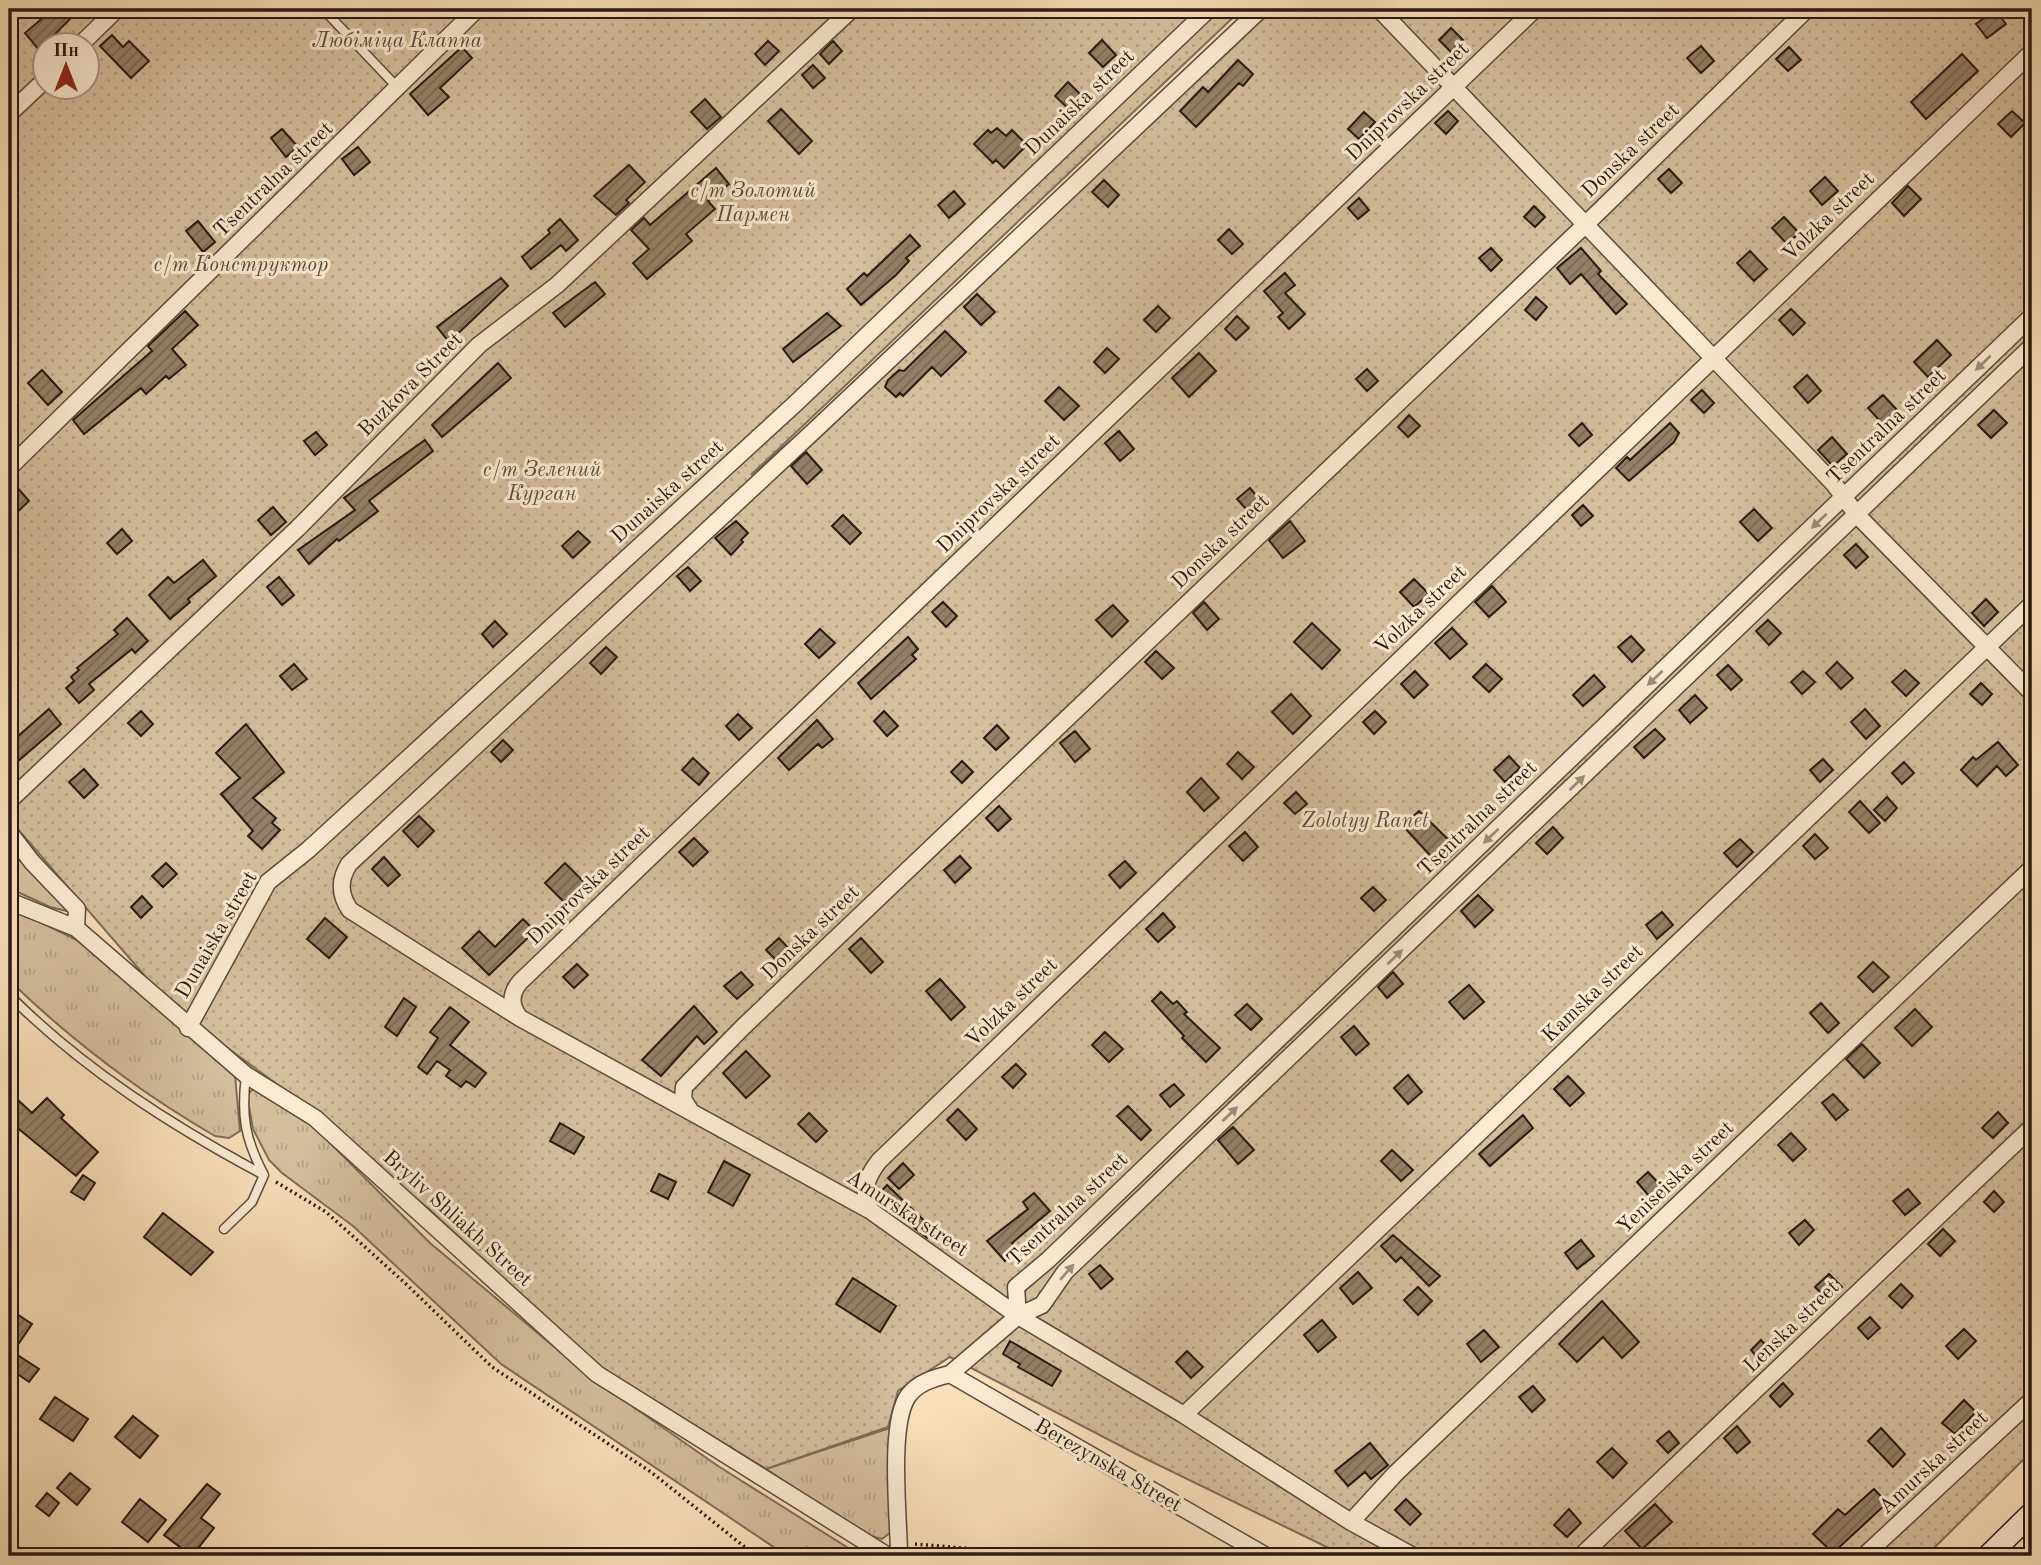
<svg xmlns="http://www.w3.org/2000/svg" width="2041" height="1565" font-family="'Old Standard TT',serif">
<defs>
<pattern id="grass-tufts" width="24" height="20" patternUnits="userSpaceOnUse" patternTransform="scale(1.75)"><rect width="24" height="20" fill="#d4be9c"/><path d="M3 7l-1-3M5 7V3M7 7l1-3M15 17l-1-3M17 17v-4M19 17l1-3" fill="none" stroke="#b6a385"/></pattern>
<pattern id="garden-dots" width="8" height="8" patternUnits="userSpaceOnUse" patternTransform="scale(1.75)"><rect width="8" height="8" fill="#d4be9c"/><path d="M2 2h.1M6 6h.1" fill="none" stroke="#b6a385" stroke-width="1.8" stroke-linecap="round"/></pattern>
<pattern id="building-hatch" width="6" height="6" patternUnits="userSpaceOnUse" patternTransform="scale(1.75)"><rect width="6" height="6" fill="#948068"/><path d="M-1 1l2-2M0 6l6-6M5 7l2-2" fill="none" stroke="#796854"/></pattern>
</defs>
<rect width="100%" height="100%" fill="#f8dfb9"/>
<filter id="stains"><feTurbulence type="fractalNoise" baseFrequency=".00286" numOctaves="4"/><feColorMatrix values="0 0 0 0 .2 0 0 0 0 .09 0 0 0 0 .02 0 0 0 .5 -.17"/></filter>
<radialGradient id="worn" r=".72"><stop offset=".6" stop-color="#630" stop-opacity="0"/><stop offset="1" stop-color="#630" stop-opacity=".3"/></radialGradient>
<path fill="url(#grass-tufts)" stroke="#7e6c56" stroke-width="2" d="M9,839L71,912L50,907L9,888Z
M9,907L77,940L235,1075L240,1131L229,1138L215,1136C139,1092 72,1041 9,980Z
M253,1089L306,1119L430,1243L589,1376L718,1466L861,1556H787L501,1364L353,1226L282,1173L269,1160L253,1129L247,1095Z
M896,1426L891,1532L882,1539L864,1534L766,1469Z"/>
<path fill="url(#garden-dots)" stroke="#7e6c56" stroke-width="2" fill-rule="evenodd" d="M9,9H1242L751,475L851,389L1250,9H2032V1451L1926,1556H1345L1138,1455L950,1357L898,1391L888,1427L766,1469L598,1366L430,1210L292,1095L193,1023L163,997L9,819ZM46,46H88V88H46Z"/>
<path fill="url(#building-hatch)" stroke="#271a10" stroke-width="2" d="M53,9H80L39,50L25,33Z
M1995,10L2006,24L1987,38L1976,24Z
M1451,28L1463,40L1451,52L1439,40Z
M112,35L123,47L129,41L149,61L131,78L100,46Z
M1102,40L1116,55L1103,67L1089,53Z
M768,41L779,51L765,65L755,54Z
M833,41L842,51L829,64L820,54Z
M1701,46L1714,61L1701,73L1687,58Z
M462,47L472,58L440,88L449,97L428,115L410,94Z
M1789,47L1801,60L1788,71L1776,59Z
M1962,54L1978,71L1926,119L1911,102Z
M1238,60L1253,74L1243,86L1239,83L1196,127L1180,111L1203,87L1208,92Z
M813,65L825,78L813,88L802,75Z
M1068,82L1086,100L1073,113L1055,96Z
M705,99L721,117L707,129L691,112Z
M781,109L812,141L799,154L768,121Z
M1448,111L1458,121L1446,134L1435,123Z
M2012,111L2025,123L2011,137L1998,124Z
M1364,112L1375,122L1359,139L1348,129Z
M997,128L1006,136L1012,130L1027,145L1004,168L996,160L993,163L974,144L988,130L991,133Z
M282,129L298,147L286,157L271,138Z
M358,147L370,162L354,175L342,159Z
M629,165L645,182L626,200L629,203L616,215L594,196Z
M716,168L729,184L708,201L715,209L686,234L692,241L647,279L633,263L649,249L631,230L644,218L650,225Z
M1669,169L1682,183L1671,193L1658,179Z
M1825,177L1838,191L1822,205L1810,191Z
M1104,180L1119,195L1108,207L1092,192Z
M1908,186L1921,199L1904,216L1892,203Z
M954,191L965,204L949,218L938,205Z
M1359,198L1369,210L1358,219L1348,208Z
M1534,206L1545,217L1535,227L1524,217Z
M1784,217L1799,233L1787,244L1772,228Z
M560,219L578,240L566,251L561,245L531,269L522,257L550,233L548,230Z
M198,221L215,242L203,252L186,231Z
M1229,229L1243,244L1232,254L1218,240Z
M910,235L920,246L906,258L909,261L896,275L861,305L847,289L864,273L867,276Z
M1491,248L1502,260L1491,271L1479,258Z
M1581,248L1601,271L1598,274L1627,304L1616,314L1581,274L1570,284L1557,268Z
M1750,251L1767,269L1754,281L1737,263Z
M1285,273L1295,285L1285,293L1305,314L1289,329L1278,317L1283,313L1264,291Z
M501,278L508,286L449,342L437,327Z
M595,282L605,294L565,327L553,313Z
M977,294L995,312L981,325L964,307Z
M1536,297L1547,307L1536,320L1525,310Z
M1158,306L1170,318L1156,332L1144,320Z
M1791,309L1805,323L1793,335L1779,320Z
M185,311L198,325L172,349L186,365L169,379L166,376L146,394L141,388L84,434L73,420L152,351L148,346Z
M827,313L841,326L793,362L783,349Z
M1237,316L1249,328L1236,340L1225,329Z
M945,331L966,352L941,376L932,367L903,396L900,393L896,397L885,387L888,380L899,370L904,371Z
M1937,340L1951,355L1928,377L1914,362Z
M1107,348L1119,359L1105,373L1094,362Z
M1199,353L1216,371L1189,397L1172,378Z
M498,363L511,378L442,437L432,425Z
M1367,369L1378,381L1367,391L1356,379Z
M42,370L62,392L48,405L28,383Z
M1807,375L1821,391L1808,403L1794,387Z
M1059,387L1079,406L1064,420L1045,401Z
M1702,390L1714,403L1704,413L1691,400Z
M1883,395L1898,411L1883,424L1868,408Z
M1994,410L2007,423L1991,438L1978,425Z
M1409,415L1420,426L1408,437L1398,427Z
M1582,423L1592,435L1579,446L1569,435Z
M1670,423L1679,433L1674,442L1629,481L1616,468L1627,457L1630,460Z
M1119,431L1134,449L1120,461L1105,443Z
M316,432L327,445L315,455L304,441Z
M1832,437L1847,454L1833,466L1818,450Z
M425,440L433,451L369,501L378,511L339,541L337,539L309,564L298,550L355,510L344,498Z
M806,452L822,470L807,484L791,466Z
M9,478L29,501L9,520Z
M1250,488L1259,499L1247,510L1237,499Z
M1583,505L1593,516L1581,526L1572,515Z
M273,507L286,522L271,535L258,520Z
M1754,509L1772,528L1758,541L1740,522Z
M843,515L861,533L850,544L832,526Z
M736,521L748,533L741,540L743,542L731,555L715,538Z
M1290,521L1305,541L1283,558L1269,540Z
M122,529L132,541L117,554L107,543Z
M578,531L590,542L573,558L562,546Z
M1856,544L1868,557L1856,568L1844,555Z
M203,560L216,576L188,599L190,602L170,619L149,595L168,577L174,583Z
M688,567L701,581L690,591L677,576Z
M279,577L294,595L282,605L267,587Z
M1414,579L1429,594L1414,607L1400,592Z
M1492,586L1506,602L1489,617L1475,602Z
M1986,599L1998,612L1984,626L1972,613Z
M943,602L957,616L946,627L932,612Z
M1204,602L1219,619L1207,630L1193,613Z
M1113,605L1128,621L1112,637L1096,620Z
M127,618L148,641L135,653L132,649L89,684L94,690L79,703L66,688L74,681L71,677L79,670L77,668L118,634L114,630Z
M1768,620L1781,633L1769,645L1756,631Z
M495,621L507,634L493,647L482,634Z
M1312,623L1340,650L1322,669L1294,642Z
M1452,628L1467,644L1450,659L1435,643Z
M820,629L835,643L819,658L805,644Z
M1631,636L1644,650L1632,662L1618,647Z
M908,637L918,649L912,655L916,659L871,699L858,683Z
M606,647L617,657L601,674L590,663Z
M1156,651L1174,668L1162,679L1145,662Z
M1837,662L1853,678L1841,689L1826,673Z
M294,664L307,679L292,690L280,676Z
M1486,664L1502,679L1489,692L1473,677Z
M1728,665L1742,680L1731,690L1717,675Z
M1905,670L1919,683L1906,696L1892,682Z
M1415,671L1428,685L1414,698L1401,684Z
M1803,671L1815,682L1802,694L1791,682Z
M1594,675L1605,687L1583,706L1573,695Z
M1981,683L1992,694L1982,705L1970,694Z
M1291,694L1311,716L1293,734L1272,712Z
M1695,695L1707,708L1690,723L1679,710Z
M49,709L61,724L17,762L9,751V744Z
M1865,709L1880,726L1866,739L1851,722Z
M141,711L153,724L141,736L128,723Z
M884,711L898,726L887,736L874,721Z
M1375,711L1386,722L1374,734L1363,722Z
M738,714L752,728L739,740L726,726Z
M817,720L833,739L822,748L818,744L789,770L778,758Z
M246,724L284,772L253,798L276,818L272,823L280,830L262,849L248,836L253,831L221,794L240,778L216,753Z
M997,725L1009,738L996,750L984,738Z
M1655,729L1665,739L1644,758L1634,747Z
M1075,731L1090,749L1075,762L1060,743Z
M503,740L513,750L501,762L491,752Z
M1998,742L2018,765L2006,776L1997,766L1977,786L1961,770L1973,757L1976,760Z
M1238,752L1254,767L1242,779L1227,764Z
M1509,756L1520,768L1505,782L1494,770Z
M693,758L709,773L699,785L682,770Z
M1823,759L1833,770L1820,782L1810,770Z
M962,761L973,772L962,783L951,772Z
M1904,762L1914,773L1902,784L1892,773Z
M84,769L98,785L84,798L69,782Z
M1201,778L1219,798L1204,811L1187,792Z
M1296,792L1307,804L1295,814L1284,803Z
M1887,797L1897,808L1885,821L1874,810Z
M1860,801L1880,823L1869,833L1849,812Z
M999,806L1011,819L998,831L986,818Z
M1419,811L1458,849L1440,866L1403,826Z
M419,816L434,831L418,847L403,831Z
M1553,827L1563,838L1547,854L1536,843Z
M1245,832L1258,847L1243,861L1229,846Z
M1815,834L1828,848L1815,859L1803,846Z
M694,838L708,852L693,866L679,852Z
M1740,839L1753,852L1737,867L1724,853Z
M960,856L971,868L955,883L944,870Z
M384,857L400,875L388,886L372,869Z
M1125,861L1136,873L1120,888L1109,875Z
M166,863L177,874L163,887L152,876Z
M565,863L584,882L564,902L545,883Z
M1373,887L1386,900L1374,911L1361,898Z
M1478,895L1493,910L1475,927L1461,911Z
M142,896L152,907L141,918L131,907Z
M1662,912L1673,925L1657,939L1646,925Z
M1163,913L1175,927L1158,942L1146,929Z
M325,918L347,937L329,958L307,939Z
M523,919L535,931L489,975L462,948L479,931L495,947Z
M779,938L790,950L778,962L766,950Z
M861,938L883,962L871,973L849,949Z
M1873,962L1889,977L1873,992L1858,977Z
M577,964L588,975L574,988L563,977Z
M741,972L753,985L737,999L724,986Z
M1393,972L1403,984L1387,998L1378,987Z
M940,979L965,1007L951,1020L926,991Z
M1469,985L1484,1002L1464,1019L1449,1002Z
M1161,992L1173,1004L1177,1001L1187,1012L1184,1014L1220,1048L1206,1062L1182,1038L1184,1036L1152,1001Z
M404,998L416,1007L397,1036L385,1027Z
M1821,1003L1839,1023L1828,1033L1810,1013Z
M1247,1004L1262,1019L1251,1030L1235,1015Z
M694,1006L717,1032L704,1044L697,1036L661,1076L642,1060Z
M450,1007L469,1022L450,1045L486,1073L475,1087L466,1081L461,1087L446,1076L450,1070L437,1061L427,1074L418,1067L438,1038L430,1032Z
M1915,1009L1932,1027L1912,1046L1895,1028Z
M1354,1026L1369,1044L1356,1055L1341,1037Z
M1105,1032L1123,1049L1109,1062L1092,1045Z
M1862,1044L1880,1063L1864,1078L1846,1059Z
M746,1051L770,1076L746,1098L723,1073Z
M1016,1064L1026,1074L1013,1088L1002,1077Z
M1408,1075L1422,1092L1408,1104L1394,1088Z
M1568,1076L1584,1093L1570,1106L1554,1089Z
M1174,1084L1184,1095L1170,1107L1160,1095Z
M1833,1094L1848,1110L1836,1120L1822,1103Z
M47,1098L64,1115L61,1118L98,1152L76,1176L9,1121V1110L18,1100L32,1113Z
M1128,1106L1151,1130L1141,1140L1117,1116Z
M958,1109L977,1129L966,1140L947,1120Z
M1998,1112L2008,1123L1993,1138L1982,1128Z
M809,1113L827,1131L816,1142L798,1124Z
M1523,1115L1533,1128L1490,1166L1479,1154Z
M560,1123L584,1137L574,1154L550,1141Z
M1233,1127L1254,1150L1238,1164L1218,1140Z
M1791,1133L1806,1149L1793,1161L1778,1145Z
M1392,1150L1413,1170L1401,1181L1381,1161Z
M724,1161L750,1175L733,1206L708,1192Z
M903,1163L914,1175L899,1189L888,1178Z
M1648,1172L1662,1187L1650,1197L1637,1182Z
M659,1174L676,1182L668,1199L651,1191Z
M83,1175L95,1183L84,1200L71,1192Z
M887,1185L935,1231L927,1238L878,1199L877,1196Z
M1908,1189L1920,1203L1905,1215L1893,1201Z
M1994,1191L2004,1202L1994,1212L1984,1202Z
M1034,1193L1050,1211L1012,1243L1018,1250L1005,1261L987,1241L1028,1209L1023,1202Z
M163,1213L213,1252L191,1275L144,1237Z
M1805,1220L1814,1230L1799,1245L1789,1233Z
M1943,1229L1955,1241L1940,1256L1928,1244Z
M1393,1235L1440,1276L1429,1286L1401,1257L1396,1262L1381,1246Z
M1581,1240L1594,1256L1577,1269L1565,1253Z
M1100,1265L1113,1279L1101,1289L1089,1274Z
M1358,1272L1372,1288L1353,1304L1340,1288Z
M1829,1274L1842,1287L1828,1300L1815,1287Z
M853,1278L896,1306L880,1332L836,1304Z
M1901,1284L1913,1296L1902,1308L1889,1296Z
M1418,1287L1432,1301L1418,1315L1404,1300Z
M1602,1301L1639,1342L1622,1358L1603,1337L1577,1362L1559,1344Z
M17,1314L32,1324L13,1352L39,1369L29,1382L9,1368V1326Z
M1870,1317L1880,1328L1868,1339L1858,1328Z
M1322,1320L1336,1337L1318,1352L1304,1335Z
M1964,1329L1976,1341L1958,1359L1946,1346Z
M1484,1330L1499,1347L1481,1362L1467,1344Z
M1761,1340L1773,1353L1762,1363L1751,1350Z
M1010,1341L1061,1371L1052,1386L1018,1367L1020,1364L1003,1354Z
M1187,1351L1203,1367L1191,1378L1176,1362Z
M1783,1383L1793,1394L1780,1407L1770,1396Z
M1533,1386L1545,1400L1532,1412L1519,1397Z
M55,1397L88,1419L73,1441L40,1419Z
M1964,1400L1976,1412L1955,1434L1942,1423Z
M133,1416L158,1436L140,1458L115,1437Z
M1737,1426L1750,1442L1737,1453L1724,1438Z
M1881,1428L1905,1454L1893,1467L1868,1441Z
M1669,1431L1679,1443L1668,1453L1657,1441Z
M1370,1443L1388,1465L1371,1479L1365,1472L1348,1486L1335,1471Z
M1612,1448L1627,1463L1613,1478L1597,1462Z
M70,1473L90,1489L77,1505L57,1488Z
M207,1484L220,1494L201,1518L214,1528L192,1556L164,1535Z
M1874,1489L1887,1503L1833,1553L1813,1534L1838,1509L1845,1515Z
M47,1493L59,1503L49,1516L36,1506Z
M140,1499L166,1520L148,1542L122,1522Z
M1406,1499L1421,1514L1410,1525L1395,1510Z
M1655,1504L1672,1522L1642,1549L1625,1531Z
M1569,1509L1581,1523L1567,1537L1554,1525Z"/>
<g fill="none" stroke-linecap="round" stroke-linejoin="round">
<defs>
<path id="lane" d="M323,9L398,88
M9,995C83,1069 172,1126 264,1175
M224,1229L252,1202L264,1175C245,1139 241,1116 246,1075"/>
<path id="street" d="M1261,9L817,428L349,864C339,880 339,894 350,910L520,1018L871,1211L1018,1316L1184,1415L1351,1522L1413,1556
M1379,9L1834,484L1857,515L2032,693
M79,46L117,9
M9,114L46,79
M9,468L477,9
M9,801L298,528L479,345L557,285L852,9
M9,832L32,862L77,909L76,928
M9,901L76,928L246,1075L315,1118L597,1374L888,1556
M520,1018C510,1006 510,994 520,982L1535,9
M188,1028L268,882L308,850L796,403L1209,9
M691,1112L683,1099L684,1087L743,1027L1585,225L1807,9
M871,1211C861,1191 866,1178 879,1161L2032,52
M1018,1316L1016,1287L1048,1260L2032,316
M1184,1415L2032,604
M1351,1522L1395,1474L2032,868
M9,1551L16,1556
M899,1556C899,1519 888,1425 908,1396C918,1382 935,1378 950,1374
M1266,1556L950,1374L1018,1316L1042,1305L1065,1272L2032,346
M1581,1556L2032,1127
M1864,1556L2032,1400"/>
<path id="secondary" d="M1988,1556L2032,1513"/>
</defs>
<use href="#lane" stroke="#5b4b3a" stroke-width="11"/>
<use href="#street" stroke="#5b4b3a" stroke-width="19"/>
<use href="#secondary" stroke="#271a10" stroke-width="24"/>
<path stroke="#271a10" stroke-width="3.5" stroke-dasharray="2 3.5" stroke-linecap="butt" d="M276,1182L326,1212L405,1283L492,1367L651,1472L756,1556
M915,1544L986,1550L998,1556"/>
<use href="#lane" stroke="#faead2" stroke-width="8"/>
<use href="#street" stroke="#faead2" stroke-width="16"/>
<use href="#secondary" stroke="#faead2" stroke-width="21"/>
</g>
<defs><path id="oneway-solid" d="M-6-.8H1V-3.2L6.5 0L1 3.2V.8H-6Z" transform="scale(1.75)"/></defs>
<g fill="#9b8c7b">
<use href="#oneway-solid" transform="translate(1983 363) rotate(136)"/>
<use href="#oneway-solid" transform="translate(1819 521) rotate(136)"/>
<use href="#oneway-solid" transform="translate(1655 678) rotate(136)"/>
<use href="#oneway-solid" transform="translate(1577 783) rotate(-44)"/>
<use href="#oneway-solid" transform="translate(1491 836) rotate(136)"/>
<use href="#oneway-solid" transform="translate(1395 957) rotate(-44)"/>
<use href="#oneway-solid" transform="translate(1230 1114) rotate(-44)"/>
<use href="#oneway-solid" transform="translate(1067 1272) rotate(-49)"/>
</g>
<g text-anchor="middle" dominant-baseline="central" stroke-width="6" stroke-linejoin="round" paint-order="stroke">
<g font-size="21" font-style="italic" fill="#5b4b3a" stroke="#faead2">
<text x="397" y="41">Любіміца Клаппа</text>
<text x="753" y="191">с/т Золотий<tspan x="753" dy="24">Пармен</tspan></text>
<text x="241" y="265">с/т Конструктор</text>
<text x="542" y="470">с/т Зелений<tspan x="542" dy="24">Курган</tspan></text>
<text x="1365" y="821">Zolotyy Ranet</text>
</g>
<g font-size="21" fill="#271a10" stroke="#faead2">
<text transform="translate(1408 102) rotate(-44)">Dniprovska street</text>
<text transform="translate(1080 103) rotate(-44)">Dunaiska street</text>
<text transform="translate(1631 151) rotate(-44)">Donska street</text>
<text transform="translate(274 180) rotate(-44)">Tsentralna street</text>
<text transform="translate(1829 217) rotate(-44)">Volzka street</text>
<text transform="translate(411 385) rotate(-45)">Buzkova Street</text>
<text transform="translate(1887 427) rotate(-44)">Tsentralna street</text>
<text transform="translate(668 492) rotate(-42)">Dunaiska street</text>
<text transform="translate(999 494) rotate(-44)">Dniprovska street</text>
<text transform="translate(1221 542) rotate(-44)">Donska street</text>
<text transform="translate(1421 610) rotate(-44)">Volzka street</text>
<text transform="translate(1478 819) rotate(-44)">Tsentralna street</text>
<text transform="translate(589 886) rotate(-44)">Dniprovska street</text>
<text transform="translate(811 933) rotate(-44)">Donska street</text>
<text transform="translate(217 935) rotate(-60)">Dunaiska street</text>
<text transform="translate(1593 994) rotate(-44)">Kamska street</text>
<text transform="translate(1012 1003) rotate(-44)">Volzka street</text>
<text transform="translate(1676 1178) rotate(-44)">Yeniseiska street</text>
<text transform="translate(1068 1210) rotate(-43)">Tsentralna street</text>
<text transform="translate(907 1214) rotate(33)">Amurska street</text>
<text transform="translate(457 1219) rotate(42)">Bryliv Shliakh Street</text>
<text transform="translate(1792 1327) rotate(-44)">Lenska street</text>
<text transform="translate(1934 1463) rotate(-43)">Amurska street</text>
<text transform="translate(1108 1466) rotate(30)">Berezynska Street</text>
</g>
</g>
<rect width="2041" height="1565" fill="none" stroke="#f8dfb9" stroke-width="35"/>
<rect x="10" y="10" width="2020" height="1544" fill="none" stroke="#271a10" stroke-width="3.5"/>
<rect x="18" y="18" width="2006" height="1530" fill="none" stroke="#271a10" stroke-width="2"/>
<g transform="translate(66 66)"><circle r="33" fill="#faead2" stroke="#a69784" stroke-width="2"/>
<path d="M0-5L12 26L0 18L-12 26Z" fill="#8f2418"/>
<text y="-10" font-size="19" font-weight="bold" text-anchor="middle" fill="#271a10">Пн</text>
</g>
<rect width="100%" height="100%" filter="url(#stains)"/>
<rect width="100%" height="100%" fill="url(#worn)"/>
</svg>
